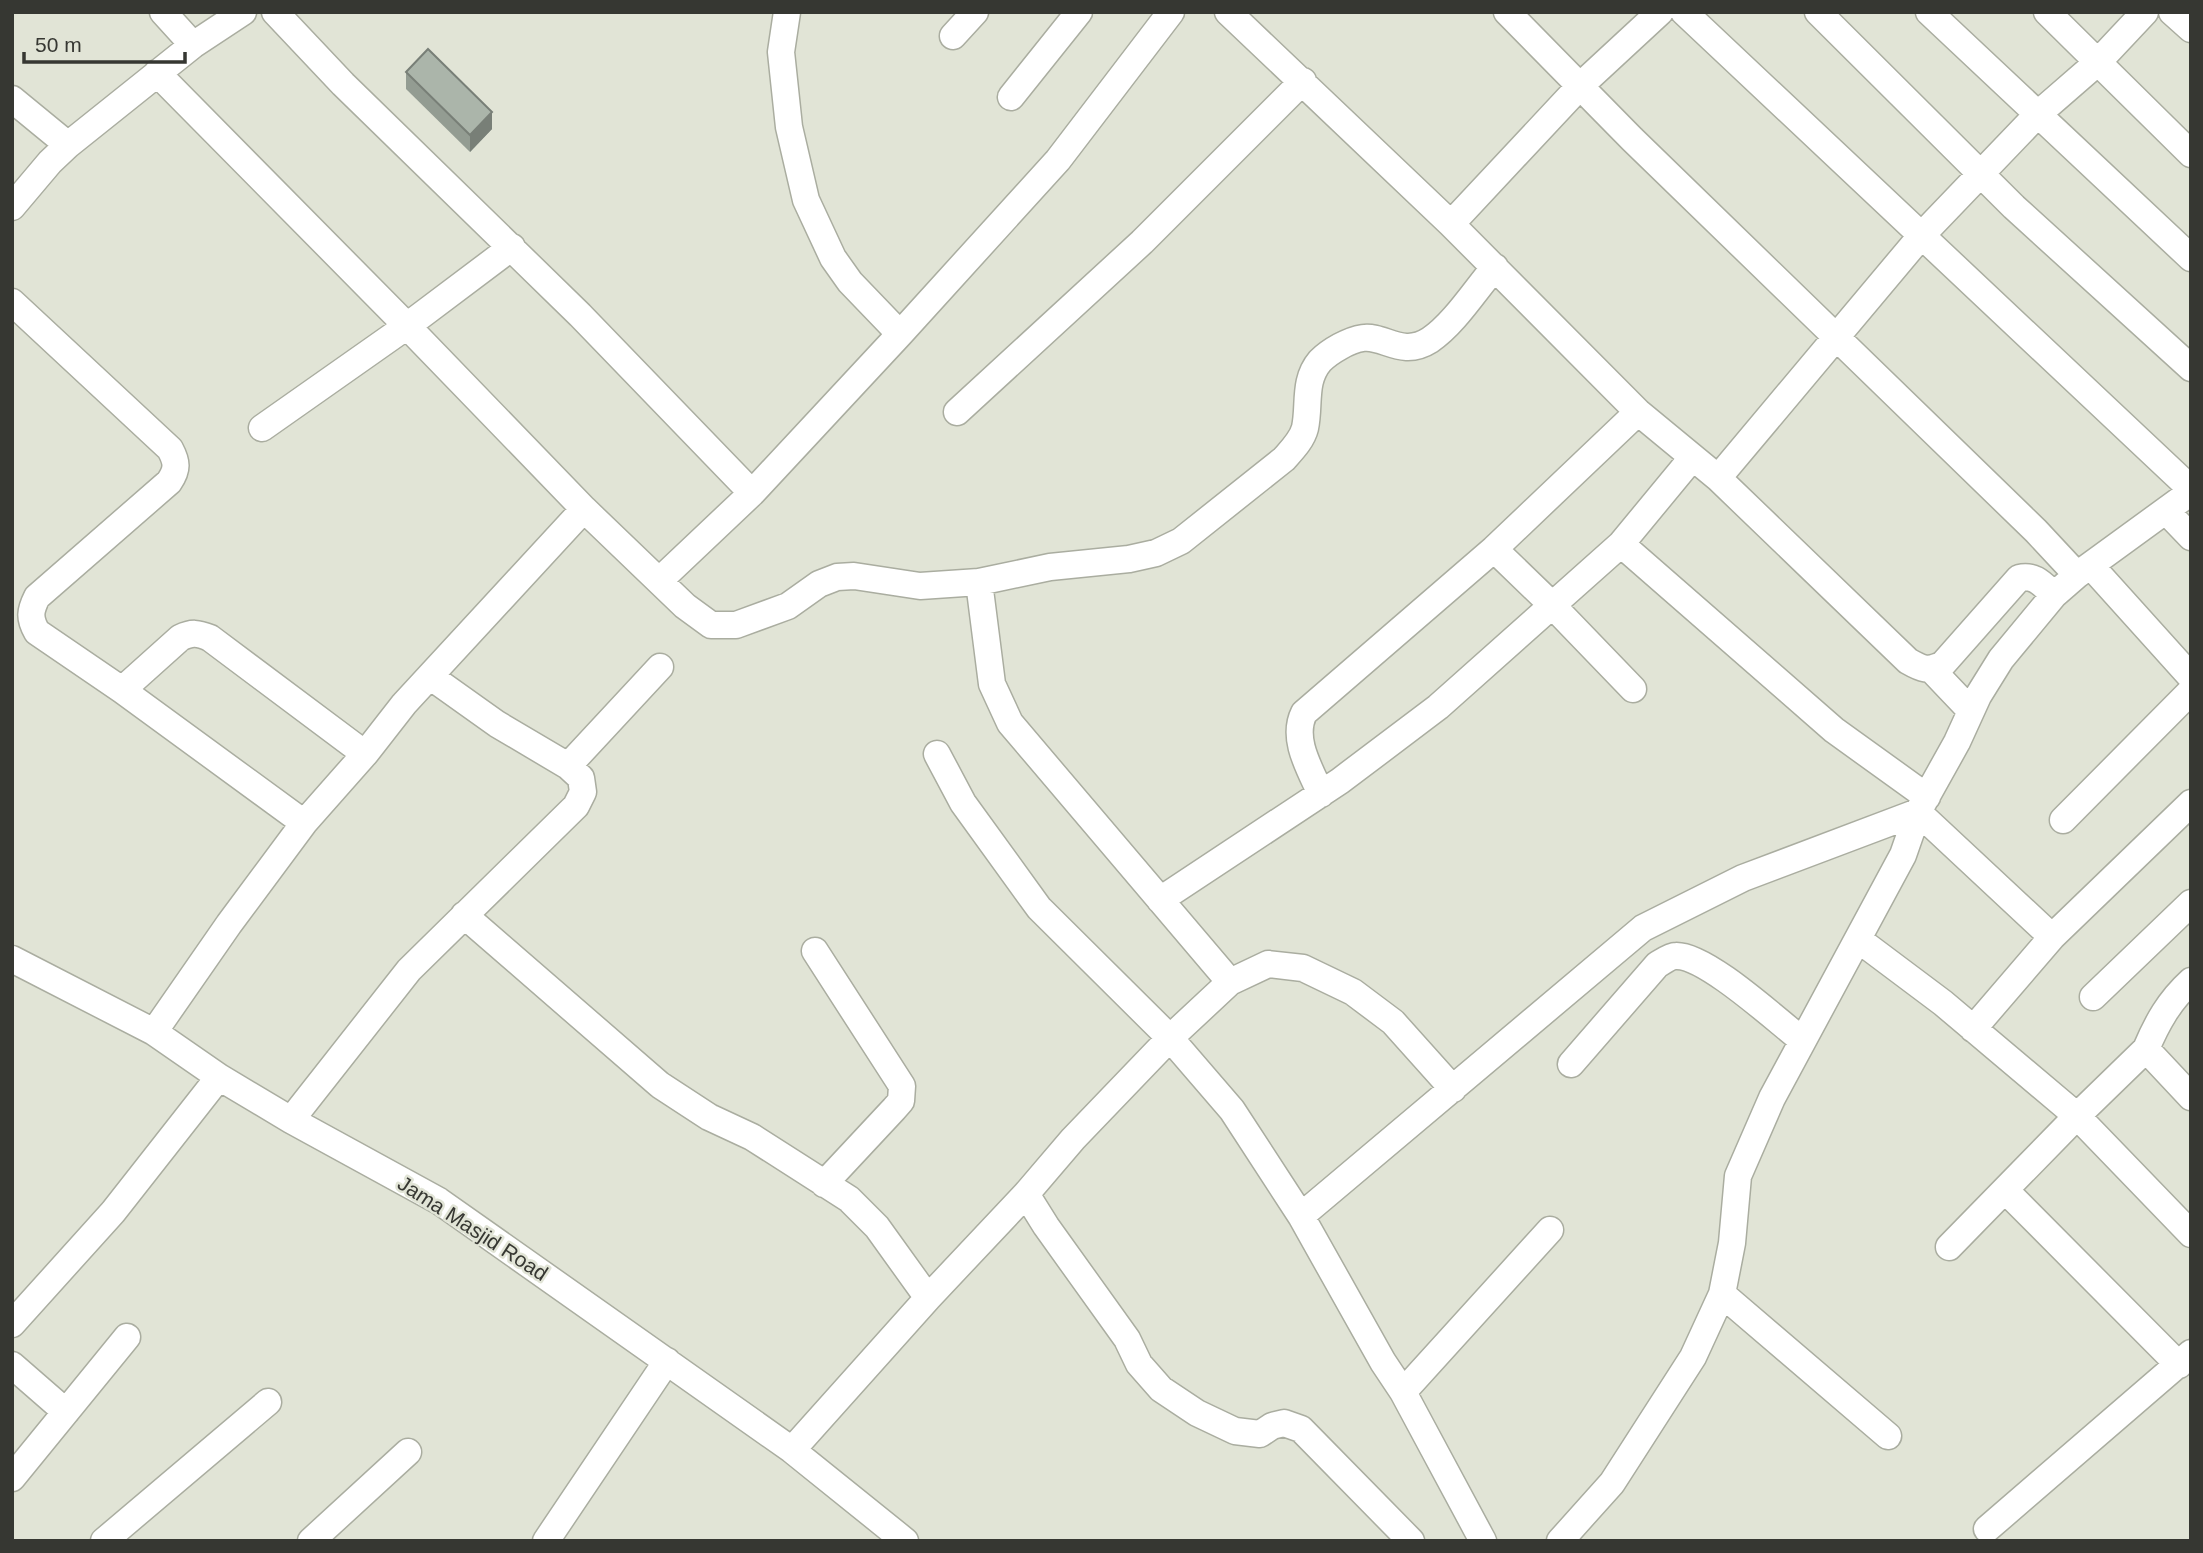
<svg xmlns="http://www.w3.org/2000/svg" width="2203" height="1553" font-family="Arial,sans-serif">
<rect width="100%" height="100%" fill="#e1e4d6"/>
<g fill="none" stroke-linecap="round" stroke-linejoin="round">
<defs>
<path id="minor" d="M163,12L193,45
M275,12L343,84L580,315L752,493
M787,12L781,52L789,127L806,200L833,258L850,282L900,334
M1228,12L1451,224L1638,412L1718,478L1908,661C1922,669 1928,672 1943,664L2019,578C2035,574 2043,585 2054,595
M1507,12L1632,139L2036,531L2077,575
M1684,12L2191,489
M1818,12L2014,207L2191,368
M1929,12L2191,258
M2047,12L2191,154
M2172,12L2191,29
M953,36L975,12
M157,73L407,326L584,509L685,606L711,625H736L788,606L819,584L837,577L854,576L920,586L979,582L1050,567L1129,559L1156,553L1181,541L1284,459C1292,450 1302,440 1305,428C1310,405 1303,381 1320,361C1330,351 1349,340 1363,338C1384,335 1402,358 1430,340C1454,324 1476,289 1495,267
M1011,97L1079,12
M12,99L68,145
M12,207L50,162L68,145L193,45L243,12
M1451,224L1580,86L1660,12
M12,302L170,449C177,462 178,469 169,482L37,597C30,611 29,618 37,632L122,690L304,823
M957,412L1142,242L1303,81
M262,428L407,326L512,247
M1718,478L1921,236L2037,115L2098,62L2145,12
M2166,511L2191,537
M1621,544L1834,730L1927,797
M1494,549L1552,605L1633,689
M2091,566L2191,677
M660,580L752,493L900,334L1058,160L1171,12
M979,582L992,684L1010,723L1230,982
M1932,670L1971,711
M431,677L497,724L568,766L660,667
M122,690L180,638C192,632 198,633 210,638L365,754
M937,754L963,803L1039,908L1170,1038L1232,1110L1301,1216L1383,1362L1403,1392L1483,1541
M1321,794C1310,769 1291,739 1304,713L1494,549L1638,412
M2063,820L2191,691
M1160,900L1340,781L1438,707L1621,544L1692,458
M464,915L660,1085L709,1117L752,1137L849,1199L877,1227L928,1298
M1859,940L1943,1003L2077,1116L2191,1234
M815,951L902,1086L901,1101L894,1109L824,1184
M12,959L154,1032L219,1077L291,1120L439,1201L792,1450L905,1541
M2093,997L2191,903
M1973,1029L2052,937L2191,803
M154,1032L229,924L304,823L365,754L404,704L584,509
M2146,1049C2157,1023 2169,1001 2191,981
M1571,1064L1657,965C1662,962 1670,956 1676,956C1706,955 1776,1020 1802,1040
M291,1120L409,970L576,806L583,792L581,778L568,766
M2005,1190L2179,1365
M1026,1194L1046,1226L1127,1339L1139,1364L1161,1389L1197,1413L1235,1431L1260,1434L1272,1426L1284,1423L1301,1429L1411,1541
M1301,1216L1643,928L1743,878L1918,812L2052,937
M1949,1247L2077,1116L2146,1049L2191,1097
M1722,1294L1888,1436
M12,1324L113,1212L219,1077
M12,1365L66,1412
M1403,1392L1550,1230
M792,1450L928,1298L1026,1194L1073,1139L1170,1038L1230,982L1268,964L1303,968L1353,992L1393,1022L1453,1089
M12,1478L127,1337
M1987,1529L2191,1353
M104,1541L268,1402
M311,1541L408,1452
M546,1541L667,1361
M1560,1541L1612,1483L1693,1357L1722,1294L1732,1243L1738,1176L1772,1098L1903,855L1918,812L1957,742L1978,696L2001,659L2054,595L2077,575L2191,492"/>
</defs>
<use href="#minor" stroke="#aaada0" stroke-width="29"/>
<use href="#minor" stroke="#fff" stroke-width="26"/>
</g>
<path fill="#939c92" d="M406,72L492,129L470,152L406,89Z"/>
<path fill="#787f77" d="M492,112V129L470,152V135Z"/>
<path fill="#abb5aa" stroke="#787f77" stroke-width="2" d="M428,49L492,112L470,135L406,72Z"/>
<g text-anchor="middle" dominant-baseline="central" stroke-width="5" stroke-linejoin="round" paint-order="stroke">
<g font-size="21" fill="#363732" stroke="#e1e4d6">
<text transform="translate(473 1228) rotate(33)">Jama Masjid Road</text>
</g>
</g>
<rect width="2203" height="1553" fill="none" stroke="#363732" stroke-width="28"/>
<path d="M24 52v10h161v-10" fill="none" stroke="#363732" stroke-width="3.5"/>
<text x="35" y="52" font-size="21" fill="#363732" stroke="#e1e4d6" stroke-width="5" paint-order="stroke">50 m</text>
</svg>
